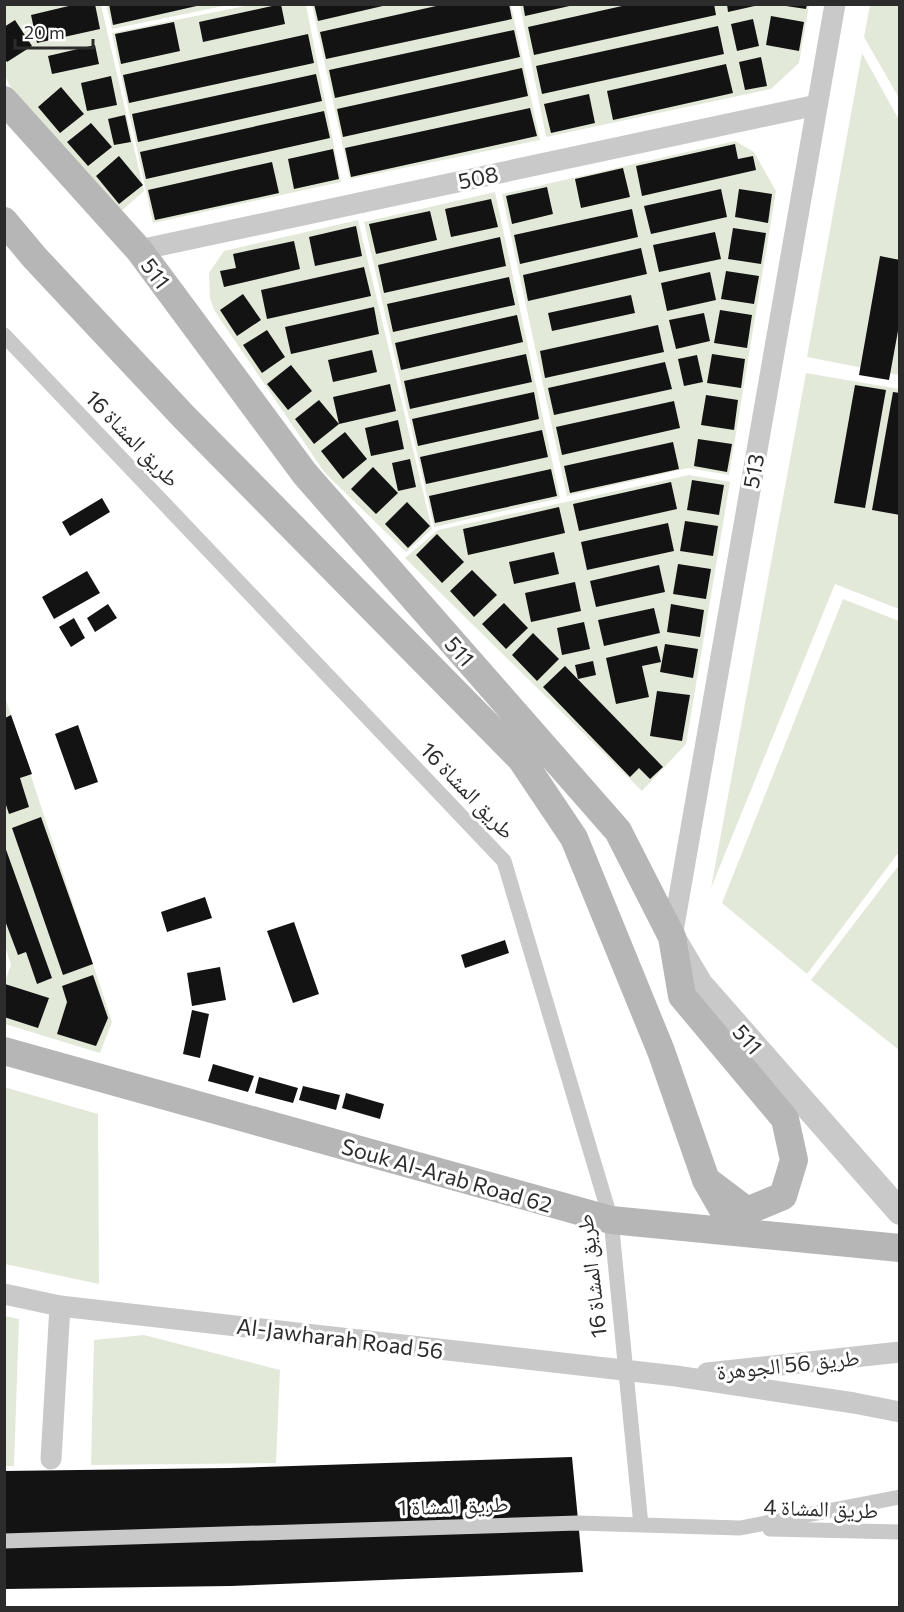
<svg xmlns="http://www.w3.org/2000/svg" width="904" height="1612" font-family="Commissioner,'Noto Naskh Arabic',sans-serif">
<rect width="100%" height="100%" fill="#fff"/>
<path fill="#e3e9d9" d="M106,4L228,5L112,29Z
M4,5H101L144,191L119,213L10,86L5,76Z
M250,5H306L341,182L153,223L112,33Z
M312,5H511L540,140L350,179Z
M520,5H809L799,63L771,89L546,137Z
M870,5H899V98L864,37Z
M862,53L899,120V375L807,357Z
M735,141L754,152L776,191L729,475L688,468L567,496L502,194Z
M495,192L560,498L434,527L364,222Z
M358,220L432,529L406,552L325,473L214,310L210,298L209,273L224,251Z
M806,373L899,389V609L835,584L711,888Z
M689,475L730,482L686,744L642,791L405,558L438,530Z
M843,599L899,621V852L807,974L722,903Z
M4,694L112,1022L100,1053L5,1024V981L11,965L4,943Z
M899,865V1050L811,980Z
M4,1087L98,1114L99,1284L5,1264Z
M5,1316L19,1319L14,1466H5Z
M144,1335L280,1370L276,1463L91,1465L94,1340Z"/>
<path fill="#131313" d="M77,4H95L100,29L37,43L31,15Z
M109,4H201V5L113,25Z
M281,4L285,24L203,42L199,22Z
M314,4H387V5L318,21Z
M445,4H509L512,19L326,59L320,32Z
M523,4H574V5L525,16Z
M631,4H714L716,15L534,55L528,27Z
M727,4H759V5L728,12Z
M787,4H807L806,9L786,6Z
M771,16L804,22L799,51L766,45Z
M753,19L759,46L737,51L731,24Z
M15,20L32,46L7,62L4,58V27Z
M174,22L180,51L121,64L115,34Z
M718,26L724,54L542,94L536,66Z
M514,30L520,57L335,98L329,70Z
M308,34L314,63L129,103L123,75Z
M95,45L99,64L52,74L48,56Z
M761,57L767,86L745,90L739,62Z
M726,64L733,93L613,120L607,91Z
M522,68L528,96L343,137L337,109Z
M316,74L322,101L138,142L132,114Z
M111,76L117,105L87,111L81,83Z
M61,87L84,114L60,133L38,107Z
M589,94L595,123L551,133L544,104Z
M530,108L537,136L351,177L345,148Z
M324,111L330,138L146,179L140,152Z
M125,115L131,142L114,145L108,119Z
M91,123L112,147L88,166L67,142Z
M735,144L738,159L753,156L756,170L642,196L636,166Z
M333,149L339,179L294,189L288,159Z
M119,156L143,185L119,204L96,176Z
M272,162L279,193L155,220L148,190Z
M623,168L630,197L581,208L575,179Z
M547,187L553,214L512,224L506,196Z
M721,189L727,217L651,234L644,206Z
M739,189L772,194L768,223L735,217Z
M491,199L498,227L451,237L445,209Z
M632,209L638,237L520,264L514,235Z
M430,211L437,240L376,254L369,224Z
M356,226L362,256L315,266L309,237Z
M733,228L766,233L761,264L728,259Z
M715,232L721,259L659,272L653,245Z
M500,237L506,266L384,293L378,265Z
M294,241L300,269L224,287L220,271L236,268L233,254Z
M641,248L647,274L528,301L523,275Z
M880,256L900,260V320L889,380L859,375Z
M364,267L371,296L267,319L261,290Z
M726,271L759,276L754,304L721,299Z
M710,272L716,300L667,311L661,283Z
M509,277L515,305L393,332L387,304Z
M243,294L261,320L237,336L220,310Z
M631,295L635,313L552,331L548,313Z
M374,307L379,334L291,354L285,327Z
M720,310L752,315L747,348L714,343Z
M704,313L710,341L676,349L669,320Z
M517,315L523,342L401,370L395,343Z
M658,325L664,352L545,378L540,351Z
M267,330L285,357L262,373L243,345Z
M372,350L377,372L333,382L328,360Z
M526,354L532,382L410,409L404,381Z
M712,354L745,359L741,388L707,383Z
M697,355L703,382L684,386L678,359Z
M665,362L672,389L554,415L548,388Z
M291,365L312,391L288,410L267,384Z
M390,384L396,411L339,424L333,397Z
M855,385L886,390L865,508L834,503Z
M534,392L539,419L418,446L412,419Z
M893,392L900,393V515L872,510Z
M706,395L738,400L734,430L701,425Z
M319,400L339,424L314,444L295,419Z
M674,401L680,428L562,455L556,427Z
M398,420L404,449L371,456L365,428Z
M542,430L548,457L426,484L420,457Z
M345,432L367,459L343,479L321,451Z
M698,439L732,444L727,472L694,466Z
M673,442L679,469L570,493L564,466Z
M410,459L416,487L398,491L392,463Z
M373,467L398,493L376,514L351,489Z
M551,469L557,496L435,523L429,496Z
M692,480L724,485L719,515L687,510Z
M671,482L677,509L579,531L573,504Z
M102,498L110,512L70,536L62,522Z
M407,502L430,526L408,548L385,524Z
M559,507L565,533L468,555L463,529Z
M685,521L718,526L713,556L680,551Z
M668,523L674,551L587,570L581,542Z
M437,534L464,562L442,583L416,555Z
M554,552L559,574L514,584L509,562Z
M678,564L711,569L706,599L673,594Z
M659,565L665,592L596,607L590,581Z
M472,570L497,595L474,617L450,591Z
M87,571L100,593L54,619L42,597Z
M575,582L581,611L531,622L525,593Z
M504,603L528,628L506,649L482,624Z
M108,604L117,618L95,632L87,618Z
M671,604L704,610L700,637L667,632Z
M654,608L660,633L604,646L598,620Z
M74,618L85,638L71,647L59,627Z
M584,622L590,649L562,655L557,628Z
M533,633L559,659L537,681L512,655Z
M665,644L698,649L693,678L660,672Z
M657,646L661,662L642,666L649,697L616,704L606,658Z
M593,661L596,675L578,679L575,665Z
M565,666L663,767L650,779L639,768L630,777L543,687Z
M657,691L690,695L682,741L650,736Z
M11,715L32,774L20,778L29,807L9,814L5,802V718Z
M78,725L98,782L75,790L55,734Z
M41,817L93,964L63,975L12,828Z
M4,844L52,978L37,984L26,952L18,955L4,918Z
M205,897L212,918L167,932L161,912Z
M294,922L319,994L293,1003L267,931Z
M505,940L509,953L465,968L461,955Z
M220,967L226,1000L192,1006L187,973Z
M93,975L108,1018L96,1046L57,1034L67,1002L62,986Z
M5,984L49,998L38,1028L4,1017Z
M192,1010L209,1014L200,1058L183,1054Z
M213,1064L254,1076L248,1092L208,1081Z
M259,1077L298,1088L293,1103L255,1093Z
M303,1086L340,1095L336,1110L299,1100Z
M346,1093L384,1104L380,1119L342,1108Z
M572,1457L583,1572L231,1586L4,1589V1471L230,1468Z"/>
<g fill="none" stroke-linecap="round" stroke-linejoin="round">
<path stroke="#c9c9c9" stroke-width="15" d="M4,335L504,861L611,1220L641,1525
M770,1529L900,1532
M4,1541L578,1523L740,1528L900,1497"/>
<path stroke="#c9c9c9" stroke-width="21" d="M139,250L817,105
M672,937L835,4
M4,1294L60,1306L676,1376L854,1403L900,1412
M707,1373L900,1352
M51,1459L60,1306"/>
<path stroke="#c9c9c9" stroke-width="26" d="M674,940L700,984L900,1212"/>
<path stroke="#b6b6b6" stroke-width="28" d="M4,100L139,250L305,474L618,831L672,937L682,996L785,1119L794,1160L783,1196L747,1211L706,1180
M4,221L35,258L184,417L521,759L574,838L661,1051L706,1180L736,1232
M4,1051L611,1220L900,1248"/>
</g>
<g text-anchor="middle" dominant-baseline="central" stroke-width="6" stroke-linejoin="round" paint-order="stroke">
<g font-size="22" fill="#2c2c2c" stroke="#fff">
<text transform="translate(478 177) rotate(-12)">508</text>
<text transform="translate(156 273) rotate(53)">511</text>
<text transform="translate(133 438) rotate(46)">طريق المشاة 16</text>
<text transform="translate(753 471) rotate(-80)">513</text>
<text transform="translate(460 651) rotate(49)">511</text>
<text transform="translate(468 790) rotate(46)">طريق المشاة 16</text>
<text transform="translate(748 1039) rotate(49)">511</text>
<text transform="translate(447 1175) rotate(16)">Souk Al-Arab Road 62</text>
<text transform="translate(591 1276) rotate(-97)">طريق المشاة 16</text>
<text transform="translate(340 1338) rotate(7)">Al-Jawharah Road 56</text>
<text transform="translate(788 1364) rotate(-6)">طريق 56 الجوهرة</text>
<text transform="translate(453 1505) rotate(-2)">طريق المشاة 1</text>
<text transform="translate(821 1508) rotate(2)">طريق المشاة 4</text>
</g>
</g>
<rect width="904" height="1612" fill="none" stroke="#2c2c2c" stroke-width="12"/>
<path d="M15 39v9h78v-9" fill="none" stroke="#2c2c2c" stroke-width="3"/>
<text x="24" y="39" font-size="18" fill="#2c2c2c" stroke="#ffffff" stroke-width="4.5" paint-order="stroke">20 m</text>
</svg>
